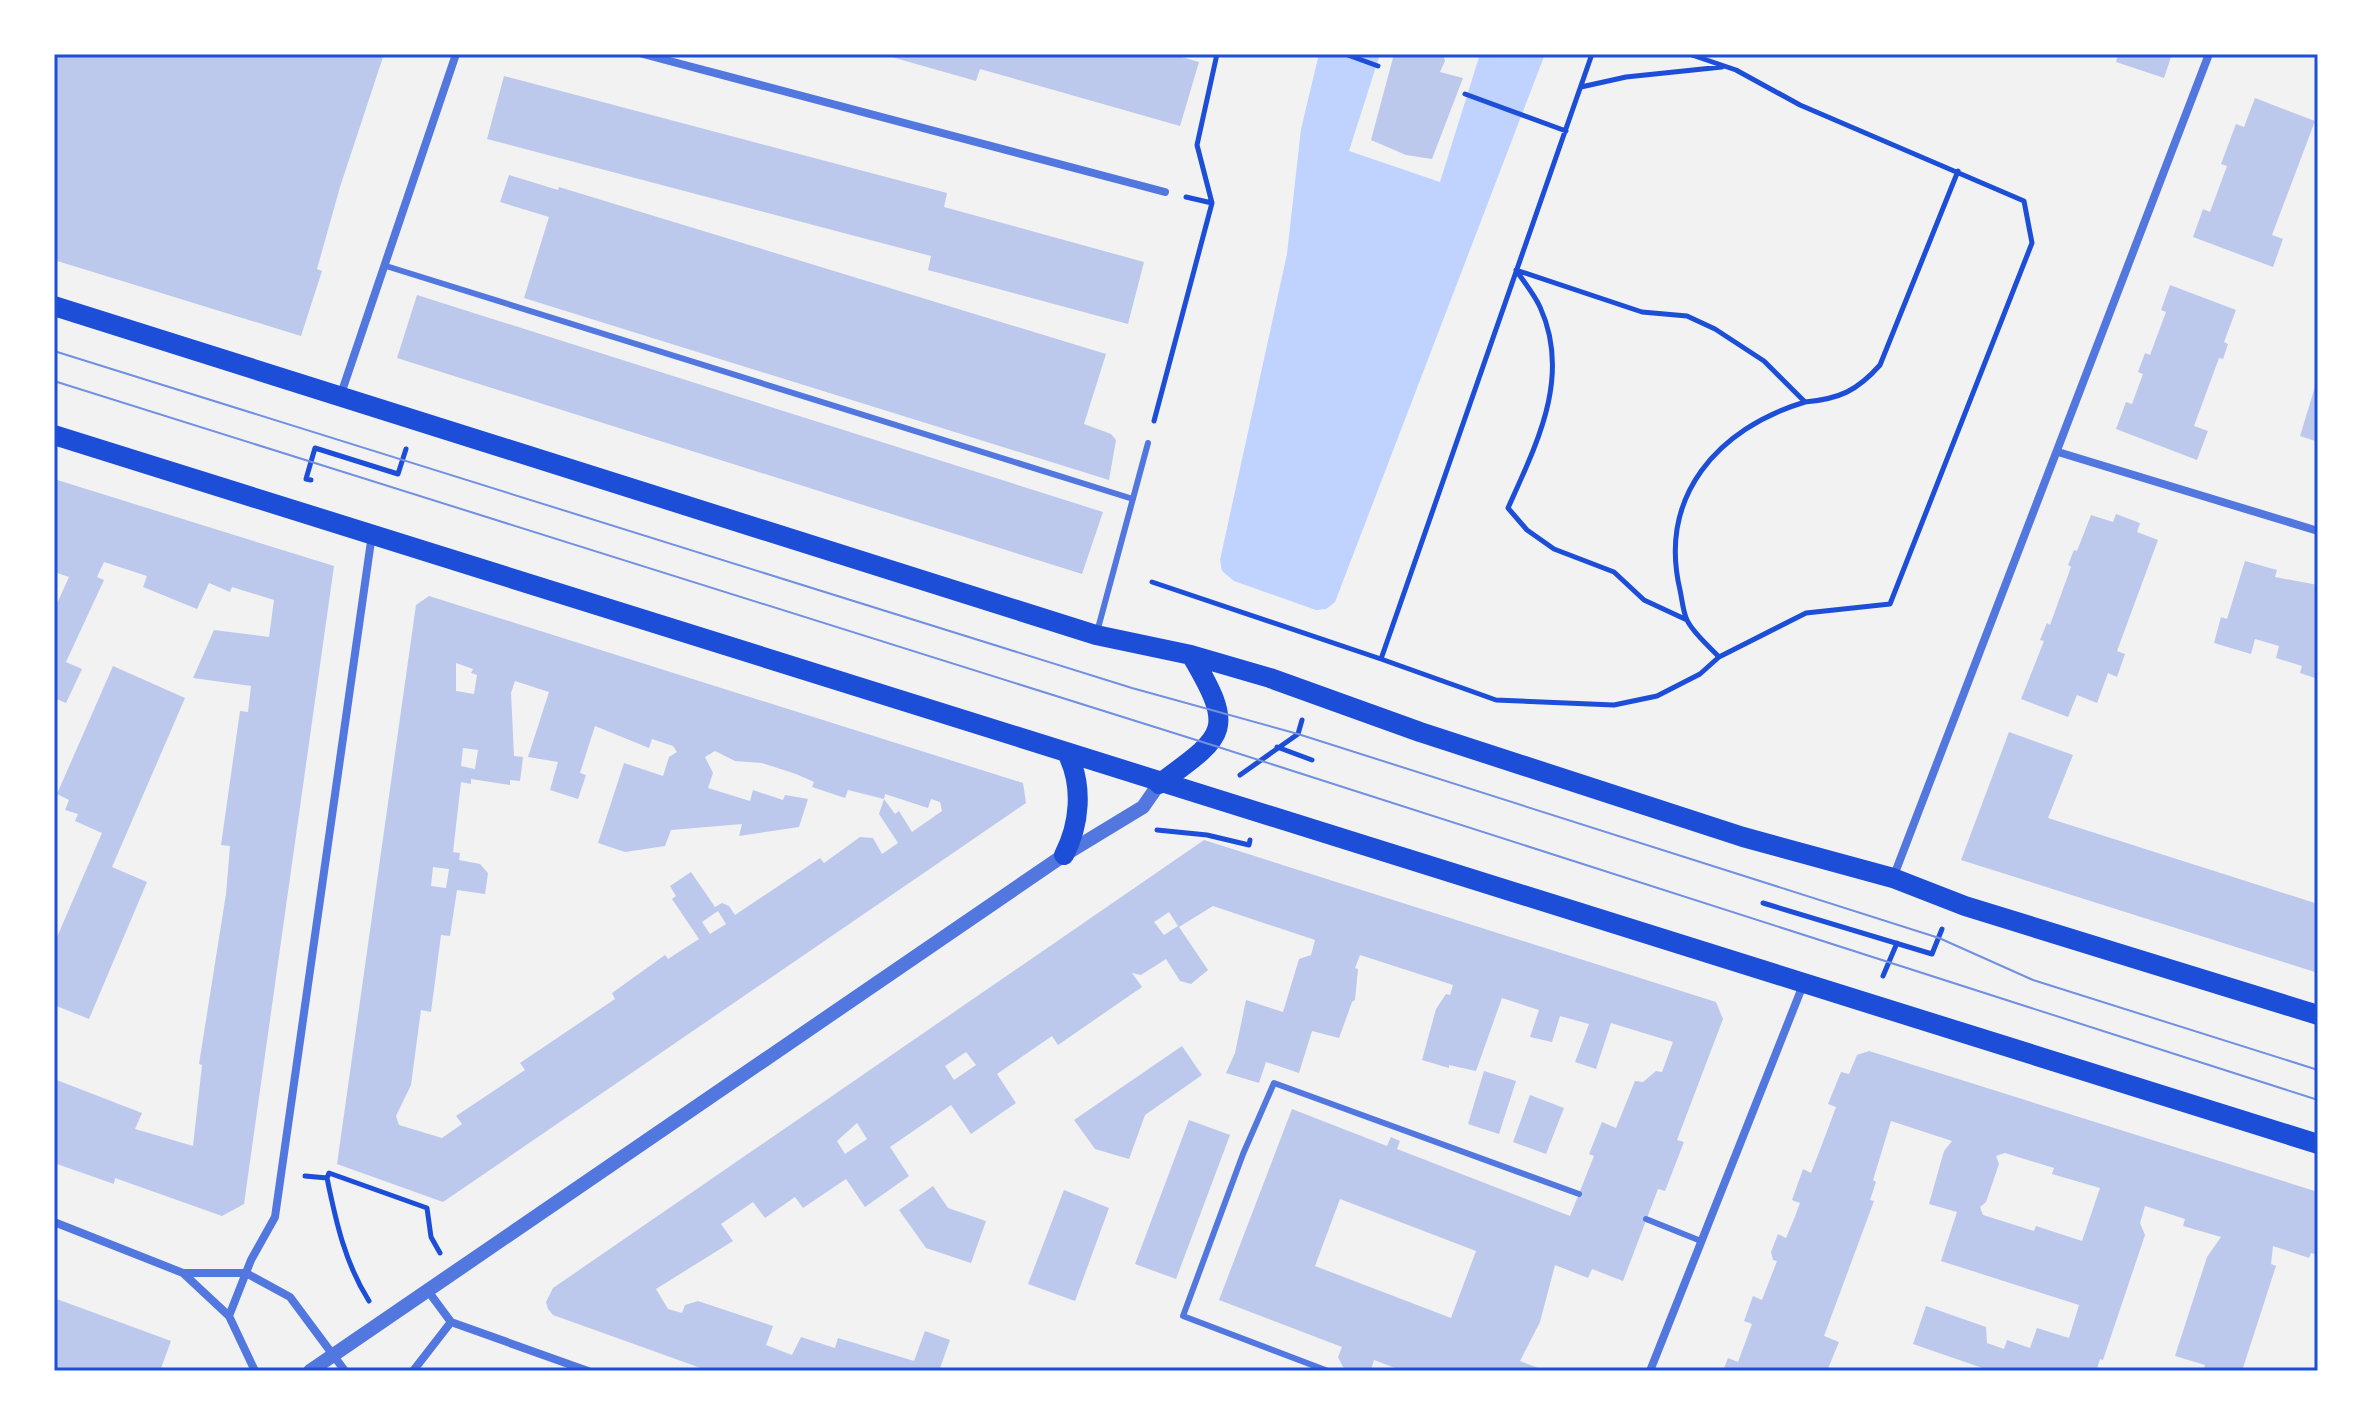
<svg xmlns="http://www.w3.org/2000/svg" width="2372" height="1425" font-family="'Sofia Sans Condensed',sans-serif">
<rect width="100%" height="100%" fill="#f2f2f2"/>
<path fill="#bfd3fe" d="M1319,54H1380L1349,151L1440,182L1480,54H1545L1335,602L1326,609L1316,610L1234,581L1222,571L1220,560L1287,254L1301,129Z"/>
<path fill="#bdc9ec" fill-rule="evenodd" d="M54,54H384L340,187L317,269L322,271L301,336L54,260Z
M881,54H1171L1199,62L1180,126L980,69L976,81Z
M1394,54H1443L1445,61L1440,72L1463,78L1432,159L1406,155L1371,140Z
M2118,54H2172L2164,78L2116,62Z
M504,76L947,193L944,207L1144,262L1128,324L928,270L931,256L487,139Z
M2255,98L2315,121L2272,235L2283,239L2273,267L2193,237L2203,209L2210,212L2227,166L2221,164L2236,124L2244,127Z
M509,175L558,190L559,187L1106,354L1084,424L1111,434L1116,440L1109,480L524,298L549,217L500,202Z
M2170,285L2236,310L2224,342L2228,344L2223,359L2219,358L2194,426L2208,431L2197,460L2116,429L2126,402L2132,404L2143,374L2138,372L2145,353L2150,355L2166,312L2161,310Z
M417,295L1103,512L1082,574L397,358Z
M2317,380H2318V442L2300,436Z
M54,479L334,566L244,1204L222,1216L115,1178L114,1184L54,1163V1079L142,1113L135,1129L193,1146L202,1065L199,1064L226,894L230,846L221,845L240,711L248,712L251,686L193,678L214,630L269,637L274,600L232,587L230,592L209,583L197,609L143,587L147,576L104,562L97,577L104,580L66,662L82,669L66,703L54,698V610L69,577L54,572Z
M2116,514L2140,523L2137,532L2158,540L2117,651L2125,654L2117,677L2108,673L2097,703L2077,695L2068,717L2021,699L2044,641L2040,640L2047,623L2050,625L2071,567L2068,565L2074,550L2077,551L2091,515L2113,522Z
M2245,561L2277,570L2275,577L2318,585V679L2300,673L2302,666L2276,658L2279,646L2255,639L2251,654L2214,643L2221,617L2227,619Z
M429,596L1023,783L1026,803L443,1202L337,1164L416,605ZM456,663L473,669L471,673L477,675L474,694L456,691ZM515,681L549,692L528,757L558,762L550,790L578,799L586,775L580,773L595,726L649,748L652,739L673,746L677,752L669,757L663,776L624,763L598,843L625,852L665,846L671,830L742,824L739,836L799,827L808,799L785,795L783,800L753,790L750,801L708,788L713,773L705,757L715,751L735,761L762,763L796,774L814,782L812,787L845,798L848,790L884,799L885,794L928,808L931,799L940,802L942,811L912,832L899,811L895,814L884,799L879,814L898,843L882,854L873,838L860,837L824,863L820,858L735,915L729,906L722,903L715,907L691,872L670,886L676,896L672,899L699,939L668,959L665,955L612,993L615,999L520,1063L525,1070L456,1116L462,1124L442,1138L399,1125L396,1116L411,1085L421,1010L431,1012L441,935L450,936L457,890L485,894L488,873L480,864L459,860L460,853L453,852L461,782L471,784V779L510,785V780L520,781L523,757L514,756L511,693ZM463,748L478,750L475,769L461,766ZM433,867L449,869L446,888L431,886ZM718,911L726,924L710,934L702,922Z
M113,666L185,698L112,867L147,882L89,1019L54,1005V944L102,833L75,821L78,814L65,810L69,800L57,794Z
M2009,732L2073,755L2048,818L2318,904V973L1961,860Z
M1204,840L1716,1002L1723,1019L1677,1140L1684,1142L1665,1191L1658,1189L1623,1281L1592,1269L1588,1278L1555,1265L1540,1322L1520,1361L1546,1371H1403L1374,1360L1371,1370L1351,1371L1343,1367L1338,1357L1342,1347L1219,1300L1292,1109L1387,1146L1391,1137L1400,1141L1397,1149L1570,1216L1594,1156L1589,1154L1602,1122L1616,1128L1635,1081L1643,1082L1656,1071L1662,1072L1673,1042L1611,1023L1596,1069L1575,1062L1589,1024L1560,1016L1552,1042L1530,1037L1539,1010L1502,998L1476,1071L1449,1065V1068L1422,1060L1436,1009L1446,994L1450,995L1453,985L1360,955L1355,968L1358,969L1355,1000L1352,1002L1339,1038L1312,1031L1299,1073L1266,1062L1259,1083L1226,1073L1235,1053L1246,1000L1283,1012L1299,959L1311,955L1315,940L1213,906L1179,927L1208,970L1191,984L1180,981L1166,959L1141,975L1132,973L1142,987L1058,1045L1052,1036L997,1074L1016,1103L971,1134L951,1105L890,1147L909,1176L865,1207L846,1179L803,1208L795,1197L765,1218L753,1202L721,1224L733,1241L656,1289L668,1309L682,1313L685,1305L698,1301L773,1326L766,1345L792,1355L801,1337L835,1348L838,1338L914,1361L925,1331L950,1340L939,1371H709L553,1315L548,1309L546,1302L553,1288ZM1169,912L1178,926L1164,935L1154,922ZM966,1052L976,1065L954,1080L945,1066ZM857,1123L867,1139L845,1154L837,1141ZM1340,1199L1476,1251L1451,1318L1315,1266Z
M1182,1046L1202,1075L1145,1115L1129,1159L1095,1149L1074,1120Z
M1869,1051L2318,1192V1255L2311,1253L2309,1258L2273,1246L2271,1264L2276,1266L2242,1371H2203L2205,1365L2175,1356L2207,1257L2221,1237L2183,1226L2185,1219L2145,1206L2140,1223L2145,1235L2103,1360L2100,1359L2096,1371H1991L1913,1344L1926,1306L1986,1327L1987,1343L2004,1349L2007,1340L2030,1348L2037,1328L2069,1338L2079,1305L1941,1261L1957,1212L1929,1204L1944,1151L1952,1141L1891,1121L1873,1180L1876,1182L1870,1200L1874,1201L1824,1336L1839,1342L1827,1371H1723L1728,1358L1738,1362L1752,1324L1744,1321L1753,1296L1762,1300L1777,1261L1773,1260L1771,1252L1778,1234L1786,1238L1794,1219L1800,1203L1792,1200L1803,1169L1811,1173L1829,1126L1836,1107L1828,1104L1841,1072L1849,1074L1857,1055ZM2005,1153L2054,1168L2052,1174L2100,1188L2082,1241L2036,1226L2034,1231L1983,1215L1980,1207L1986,1202L1999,1164L1996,1156Z
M1484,1071L1516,1081L1499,1134L1468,1124Z
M1530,1095L1564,1108L1546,1154L1513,1142Z
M1189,1120L1230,1135L1176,1279L1135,1264Z
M933,1186L948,1208L986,1221L971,1263L926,1248L899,1210Z
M1064,1190L1109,1208L1075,1301L1028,1284Z
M54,1298L171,1341L160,1371H54Z"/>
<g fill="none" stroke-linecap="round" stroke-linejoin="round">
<path stroke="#1d4ed8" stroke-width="5" d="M1345,54L1378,66
M1581,87L1626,77L1722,67
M1465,94L1566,131
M1186,197L1212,203
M1516,270L1642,312L1687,316L1715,329L1764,361L1805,402C1839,399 1857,391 1880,365L1958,171
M1516,270C1524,282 1534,294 1540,307C1572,377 1536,445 1508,508L1527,530L1554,549L1614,572L1644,600L1687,620
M1154,421L1212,203L1197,145L1217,54
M311,480L306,479L315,448L398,474L406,449
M1152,582L1381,659L1592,54
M1719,657C1709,646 1693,633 1687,620C1683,612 1682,599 1680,590C1658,496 1718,428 1805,402
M1381,659L1496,700L1614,705L1657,696L1700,674L1719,657L1806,613L1890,604L2032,243L2024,201L1800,105L1736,70L1689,54
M1277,747L1312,760
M1240,775L1298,734L1302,720
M1157,830L1207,835L1249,845L1250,840
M1763,903L1932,954L1942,929
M1883,976L1897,943
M305,1176L327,1178L329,1173L427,1208L431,1237L440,1253
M327,1178C336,1222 345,1263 369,1301"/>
<path stroke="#5277de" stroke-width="6" d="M386,266L1133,499
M1097,632L1148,443
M1646,1219L1701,1241
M1328,1371L1183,1316L1243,1154L1274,1083L1579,1194"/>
<path stroke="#5277de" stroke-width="8" d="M643,54L1165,192
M341,394L456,54
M2058,452L2318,531
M1893,878L2209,54
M54,1222L183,1273H246L290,1297L345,1371
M183,1273L229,1316L255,1371
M428,1291L451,1322L588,1371
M229,1316L251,1260L275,1217L372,534
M413,1371L451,1322
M1650,1371L1803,985"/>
<path stroke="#5277de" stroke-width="14" d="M310,1371L1064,855L1143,807L1159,784"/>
<path stroke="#1d4ed8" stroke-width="20" d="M54,306L1096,635L1191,655L1270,678L1420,732L1743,837L1893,878L1965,906L2318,1015
M54,435L2318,1144
M1159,784C1226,735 1236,731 1191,655
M1064,855C1080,824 1083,786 1068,755"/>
<path stroke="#7290e2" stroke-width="2" d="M54,351L1132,688L1298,734L1939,938L2033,980L2318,1070
M54,381L1212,745L2318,1100"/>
</g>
<rect width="2372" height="1425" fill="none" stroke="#ffffff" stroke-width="112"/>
<rect x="56" y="56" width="2260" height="1313" fill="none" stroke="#1d4ed8" stroke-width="3"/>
</svg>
